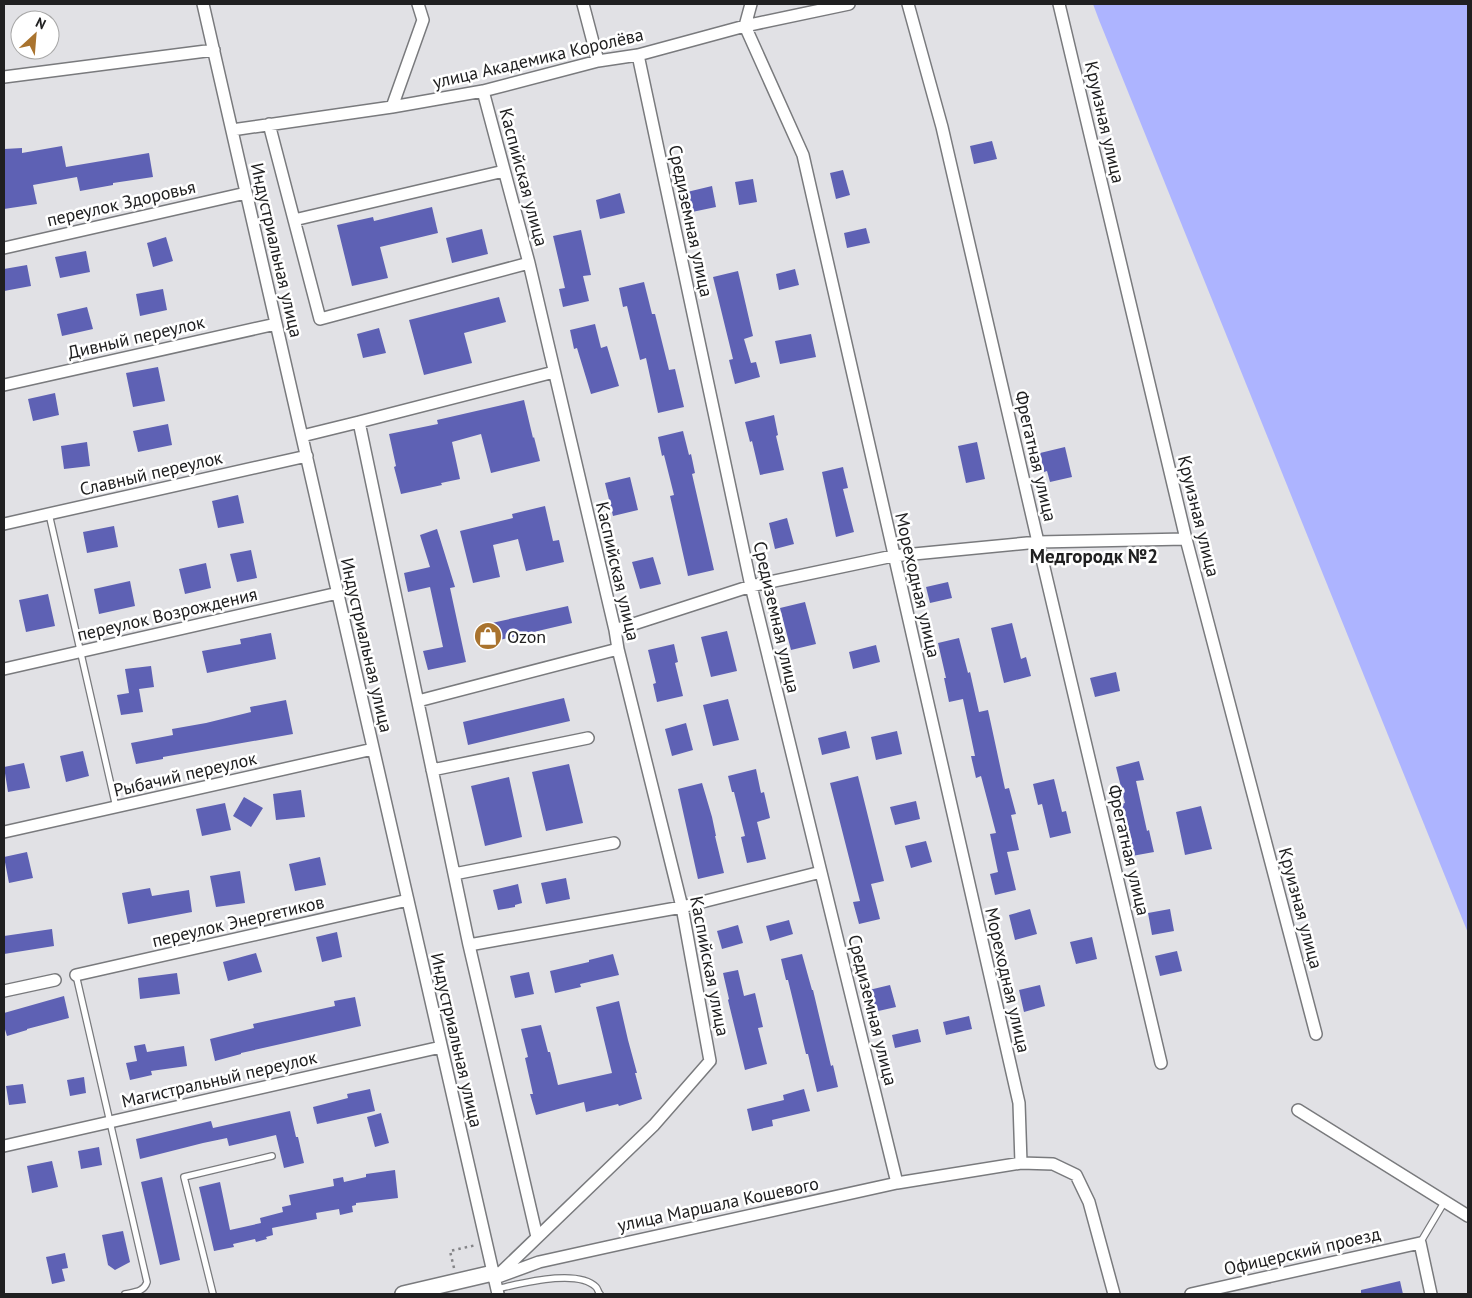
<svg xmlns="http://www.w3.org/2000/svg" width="1472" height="1298" font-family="'PT Sans',sans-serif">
<rect width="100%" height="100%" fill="#e1e1e5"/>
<path fill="#adb4ff" d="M1093,4H1468V933L1099,20Z"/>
<path fill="#5e61b4" d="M992,141L997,159L974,164L970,146Z
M62,146L66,167L149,153L153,177L113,183V185L80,191L77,177L33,185L37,204L4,209V149L22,148V153Z
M843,170L850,195L836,199L830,173Z
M753,179L757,202L739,205L735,182Z
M712,186L716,207L692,212L687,192Z
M620,193L625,213L600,219L596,200Z
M432,207L438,233L380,247L388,278L352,286L337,225L373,217L374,221Z
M866,228L870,243L847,248L844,233Z
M482,229L488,254L452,263L446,238Z
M581,230L591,275L583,276L589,301L563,307L559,289L565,288L553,236Z
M166,237L173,261L153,267L147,243Z
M86,251L90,272L60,278L55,257Z
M27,265L31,286L4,291V269Z
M795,269L799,285L779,290L776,274Z
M738,271L753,336L744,339L751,363L756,362L760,377L735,384L729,360L733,359L713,277Z
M644,282L652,314H655L669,370L675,369L684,407L658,413L646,358L640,360L627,306L623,307L619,288Z
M163,289L167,310L140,316L136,294Z
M499,297L506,322L464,333L472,363L424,375L409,320Z
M87,307L93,329L62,336L57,314Z
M595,324L601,348L607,346L619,386L591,394L577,348L574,349L570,330Z
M379,328L386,353L363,358L357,334Z
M811,334L816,357L780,364L775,341Z
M158,367L165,401L133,407L126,373Z
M55,393L59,415L33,421L28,399Z
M524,400L533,438L534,437L540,461L491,473L481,434L452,442L460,479L441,483L442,485L401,494L394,467L396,466L389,434L438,424L437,420Z
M774,415L778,435L776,436L784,470L760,475L752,441L750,442L745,422Z
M168,424L172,445L138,452L133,431Z
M683,431L689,455L691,454L695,473L692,474L714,570L688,576L670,496L674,495L664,455L662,456L658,437Z
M87,442L90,466L64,469L61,446Z
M977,442L985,479L966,483L958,446Z
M1065,447L1072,477L1050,482L1047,471L1044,472L1040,453Z
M843,467L848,488L843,489L854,532L836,537L822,472Z
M630,477L638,510L613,516L605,483Z
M238,495L244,523L218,528L212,501Z
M545,506L553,541L559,540L564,562L526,571L518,539L493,545L500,577L473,583L460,531L513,518L512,514Z
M787,518L794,544L775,549L769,523Z
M114,526L118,547L87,553L83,532Z
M437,529L455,587L450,588L466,662L428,670L423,651L443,647L430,587L408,592L404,573L430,567L420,535Z
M251,550L257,578L237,582L230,554Z
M653,557L661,584L640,589L632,562Z
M206,563L211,588L185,594L179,569Z
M130,581L135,606L99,614L94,589Z
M948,582L952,598L930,603L926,587Z
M48,594L55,626L26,632L19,600Z
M805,602L816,644L791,650L780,608Z
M568,606L572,623L482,644L478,626Z
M1012,623L1021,659L1026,657L1031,676L1004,683L991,628Z
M727,631L737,671L711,677L701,637Z
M271,633L276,659L207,673L202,651L241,644L240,639Z
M959,638L968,673L970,672L979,712L988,710L1005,789L1009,788L1016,814L1011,815L1019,850L1007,852L1016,890L995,895L990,874L998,872L990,834L996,833L981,776L976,778L971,756H975L963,699L949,702L944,678H946L938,643Z
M674,644L678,662L675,663L683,696L657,702L653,684L656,683L648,650Z
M876,645L880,662L853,669L849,652Z
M151,666L154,687L139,689L143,712L121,715L117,695L129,693L125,669Z
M1116,672L1120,691L1095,697L1090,678Z
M564,698L570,721L468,745L463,722Z
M728,699L739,740L713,746L703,705Z
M286,700L293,734L163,757V759L136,764L131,743L173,735L172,729L206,723L251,712L250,707Z
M686,723L693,750L672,756L665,729Z
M846,731L850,748L822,755L818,738Z
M897,731L902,754L876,760L871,737Z
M83,751L89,776L66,782L60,756Z
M1139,761L1144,780L1136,781L1147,831L1149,830L1154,852L1132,856L1121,804L1125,803L1116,767Z
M24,763L30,788L8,792L4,767Z
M569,764L583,823L546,831L532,772Z
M756,769L761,793L764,792L770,818L757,822L766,859L747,863L741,837L745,836L734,792H732L728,776Z
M858,776L884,881L871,884L880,919L859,924L853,902L860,901L830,783Z
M509,777L522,837L485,846L471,786Z
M1054,779L1062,812L1066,811L1071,833L1050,838L1042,804L1038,805L1033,784Z
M702,783L712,817L716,836H715L724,873L698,879L678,789Z
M301,790L305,817L276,820L273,794Z
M244,797L263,808L251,827L233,816Z
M916,801L920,819L895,825L890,807Z
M225,803L231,830L202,836L196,809Z
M1201,806L1212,849L1185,855L1176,812Z
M926,841L932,862L911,868L905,846Z
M27,852L33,878L9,883L4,857Z
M320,857L326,885L295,891L289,864Z
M240,871L245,903L216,907L210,876Z
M566,878L570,899L546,904L541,883Z
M518,884L522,903L515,905V907L498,910L493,890Z
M150,888L152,896L189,890L192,912L128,924L122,893Z
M1030,909L1037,934L1015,940L1009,915Z
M1170,909L1174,931L1152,935L1148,913Z
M789,920L793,934L770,941L766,926Z
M738,925L743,943L722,949L717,931Z
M52,929L54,946L4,954V936Z
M337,932L342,957L322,962L316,937Z
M1092,937L1097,959L1076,964L1070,942Z
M1177,951L1182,971L1160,976L1155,956Z
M256,953L262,972L228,981L223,962Z
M613,954L619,975L580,984L581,987L555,993L550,971L589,962V960Z
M802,954L812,990H813L831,1066L833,1065L838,1087L817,1092L808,1054H806L788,980H786L781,959Z
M738,970L744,996L755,993L763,1027L758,1028L767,1064L745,1070L728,1000L729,999L723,973Z
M529,972L534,994L515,998L510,976Z
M177,973L180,994L140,999L138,978Z
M890,985L896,1007L874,1012L869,990Z
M1040,985L1045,1006L1024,1012L1019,990Z
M64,996L69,1018L27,1029V1030L7,1036L4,1026V1013Z
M355,997L361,1026L241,1053V1054L215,1061L210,1039L254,1028L253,1024L335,1006L334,1001Z
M619,1001L628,1040L637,1073H635L642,1099L619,1106L618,1104L586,1112L584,1102L536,1115L530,1094H533L525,1058L528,1057L521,1029L541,1025L548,1052H550L558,1085L612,1073L596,1007Z
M969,1016L972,1029L946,1035L943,1022Z
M918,1029L921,1042L895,1048L892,1035Z
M145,1044L147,1052L184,1046L187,1066L151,1071L152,1075L130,1080L126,1063L137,1061L134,1046Z
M84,1077L86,1093L70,1096L67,1080Z
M23,1084L26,1103L9,1105L6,1086Z
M370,1089L375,1111L317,1124L313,1107L348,1098L347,1094Z
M804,1089L810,1111L772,1120L773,1126L752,1131L747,1109L784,1100L783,1095Z
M290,1111L296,1137H298L304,1163L284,1168L276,1135L229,1146L227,1138L203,1143L140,1159L136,1139L211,1121L213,1128Z
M381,1113L389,1143L375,1147L367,1117Z
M99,1147L102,1165L81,1169L78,1151Z
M52,1161L58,1187L32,1193L27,1166Z
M395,1170L398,1198L356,1203V1205L352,1206L353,1212L340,1215L339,1209L316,1213L317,1219L272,1228L273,1235L266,1237L267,1239L256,1242L255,1239L233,1244L234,1247L214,1251L199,1187L220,1182L230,1230L261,1223L260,1218L283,1212L282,1207L291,1205L289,1195L334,1186L333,1179L343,1177L344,1182L366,1177V1174Z
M162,1177L180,1260L160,1265L141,1182Z
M123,1231L130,1262L115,1270L108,1265L102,1235Z
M65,1253L68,1268L62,1269L65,1281L52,1284L46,1257Z
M1400,1281L1403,1294H1361V1290Z"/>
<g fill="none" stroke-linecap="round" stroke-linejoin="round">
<defs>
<path id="service" d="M49,514L116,807
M76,975L147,1282C144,1292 134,1292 125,1294
M1420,1243L1445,1201
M496,1289C520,1284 577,1268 596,1287C598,1289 598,1292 600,1294
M213,1294L184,1177L272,1156"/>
<path id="minor" d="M203,4L498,1294
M583,4L598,61
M751,4L745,26L803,155L1019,1103L1021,1163
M908,4L942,127L1038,542L1161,1063
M1059,4L1186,539L1316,1034
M638,55L751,586L897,1183
M4,77L214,50
M483,91L529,263L615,630L618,649L682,907L710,1061L654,1125L494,1279
M392,107L423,20L418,4
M269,124L320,319L529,263
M232,130L392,107L483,91L598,61L638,55L745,26L849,4
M294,220L504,171
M4,248L246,193
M4,385L276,324
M359,422L554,372
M302,436L359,422L469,945
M4,524L307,456
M615,630L751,586L893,556L1038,542L1186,539
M4,669L338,593
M418,701L618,649
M432,770L588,738
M4,832L373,749
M454,874L614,843
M76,975L408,900
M4,991L55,980
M1298,1110L1468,1216
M4,1146L441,1047
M537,1237L469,945L682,907L821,872
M498,1277L539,1262L897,1183L1021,1163L1053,1164L1076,1175L1089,1202L1114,1294
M1191,1294L1420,1243L1431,1294"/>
<path id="tertiary" d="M403,1294L493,1273"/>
</defs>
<use href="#service" stroke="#797a7d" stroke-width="8"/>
<use href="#minor" stroke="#797a7d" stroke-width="14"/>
<use href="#tertiary" stroke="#797a7d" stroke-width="18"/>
<path stroke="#848487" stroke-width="2.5" stroke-dasharray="2.5 4" stroke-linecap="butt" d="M454,1268L450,1251L476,1245"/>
<use href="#service" stroke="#fff" stroke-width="5.5"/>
<use href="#minor" stroke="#fff" stroke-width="11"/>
<use href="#tertiary" stroke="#fff" stroke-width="15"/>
</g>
<defs>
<symbol id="shop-disc" viewBox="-11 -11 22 22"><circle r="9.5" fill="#a9732e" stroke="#fff"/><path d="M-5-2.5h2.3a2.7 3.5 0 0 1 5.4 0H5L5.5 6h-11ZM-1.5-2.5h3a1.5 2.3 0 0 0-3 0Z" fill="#fff"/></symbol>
</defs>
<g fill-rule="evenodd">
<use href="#shop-disc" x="472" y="620" width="32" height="32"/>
</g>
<g text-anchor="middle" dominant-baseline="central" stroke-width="5" stroke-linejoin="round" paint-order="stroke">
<g font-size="18" fill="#202021" stroke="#fff">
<text transform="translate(538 58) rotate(-13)">улица Академика Королёва</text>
<text transform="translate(1105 122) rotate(77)">Круизная улица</text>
<text transform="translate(524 177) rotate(75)">Каспийская улица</text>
<text transform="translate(121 203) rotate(-13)">переулок Здоровья</text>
<text transform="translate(691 221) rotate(78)">Средиземная улица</text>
<text transform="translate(277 250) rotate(77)">Индустриальная улица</text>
<text transform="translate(136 337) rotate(-13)">Дивный переулок</text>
<text transform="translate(1036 456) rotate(77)">Фрегатная улица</text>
<text transform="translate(151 473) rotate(-13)">Славный переулок</text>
<text transform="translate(1199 516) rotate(76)">Круизная улица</text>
<text transform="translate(618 571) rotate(77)">Каспийская улица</text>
<text transform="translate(918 585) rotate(77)">Мореходная улица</text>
<text transform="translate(167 614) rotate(-13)">переулок Возрождения</text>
<text transform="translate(777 617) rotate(77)">Средиземная улица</text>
<text transform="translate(367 645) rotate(77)">Индустриальная улица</text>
<text transform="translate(185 774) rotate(-13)">Рыбачий переулок</text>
<text transform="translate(1129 850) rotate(77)">Фрегатная улица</text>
<text transform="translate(1301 908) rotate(75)">Круизная улица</text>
<text transform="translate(238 921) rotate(-13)">переулок Энергетиков</text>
<text transform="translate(710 966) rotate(79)">Каспийская улица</text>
<text transform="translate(1008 980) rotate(77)">Мореходная улица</text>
<text transform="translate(873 1010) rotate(76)">Средиземная улица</text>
<text transform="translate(457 1040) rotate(77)">Индустриальная улица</text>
<text transform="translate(219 1079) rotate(-13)">Магистральный переулок</text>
<text transform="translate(718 1204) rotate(-12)">улица Маршала Кошевого</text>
<text transform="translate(1302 1251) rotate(-13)">Офицерский проезд</text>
</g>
<g font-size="18" fill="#202021" stroke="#fff" text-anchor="start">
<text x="507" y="636">Ozon</text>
</g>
<g font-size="19" font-weight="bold" fill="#202021" stroke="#fff">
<text x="1094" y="556">Медгородк №2</text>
</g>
</g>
<rect width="1472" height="1298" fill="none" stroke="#202021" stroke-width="10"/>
<g transform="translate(35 35) rotate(26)"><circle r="24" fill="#ffffff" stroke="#a6a6a6"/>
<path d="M0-4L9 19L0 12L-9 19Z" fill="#a9732e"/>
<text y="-8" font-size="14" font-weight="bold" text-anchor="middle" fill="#202021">N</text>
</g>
</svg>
